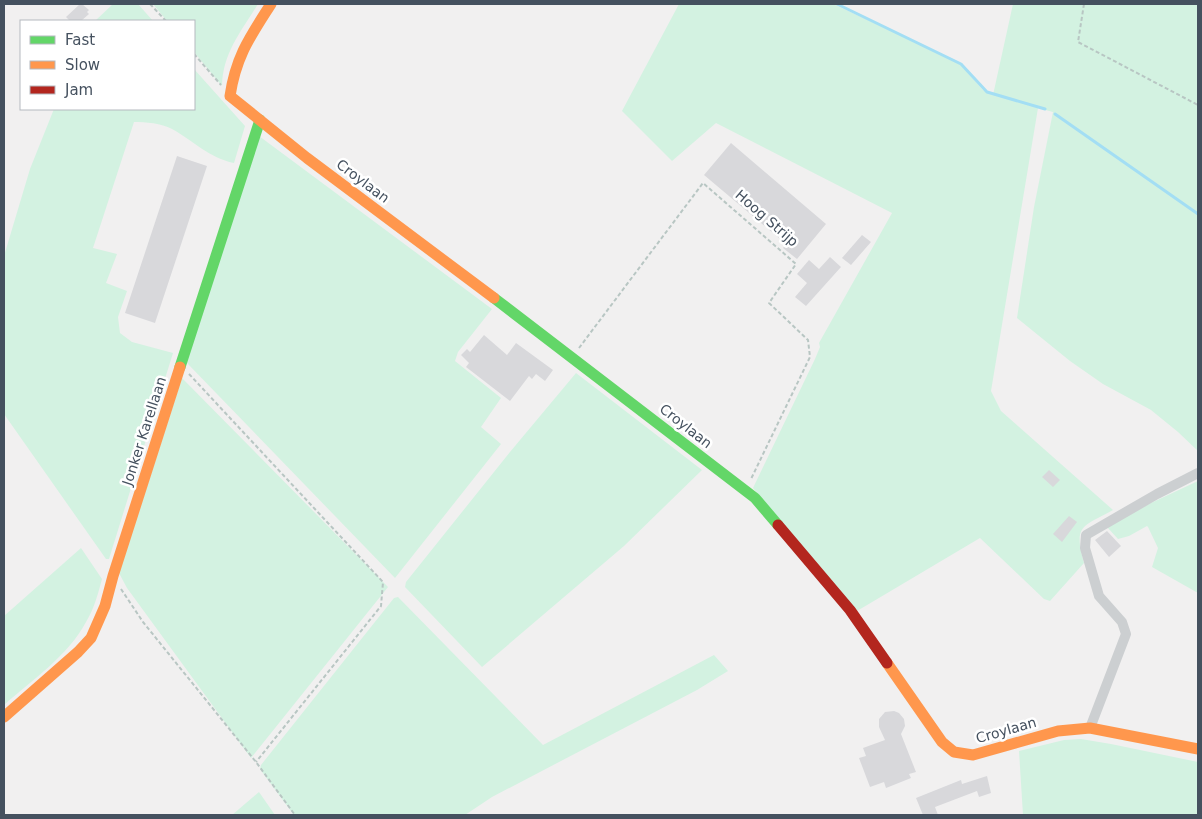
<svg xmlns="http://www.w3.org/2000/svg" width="1202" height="819" font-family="'DejaVu Sans',sans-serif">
<rect width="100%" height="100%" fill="#f1f0f0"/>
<path fill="#d3f2e1" d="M113,4H138L153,21H95Z
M153,4H258C241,32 223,52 222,86L194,52V21H167Z
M679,4H833L957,61L983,90L993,95L1013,4H1198V451L1178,432L1151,410L1103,384L1070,361L1017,318L1034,207L1053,112L1038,108L991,391L1001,411L1113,510C1083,527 1073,524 1084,563L1050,601L1044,599L980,538L857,611L753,488L815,359L820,347L819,343L892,213L716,123L672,161L622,111Z
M194,69L245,126L234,163C209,158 194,141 172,129C161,123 146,122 134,122L93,248L117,254L106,283L127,291L118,317L120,333L132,342L173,353L109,559H106L4,414V256L30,169L54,109H194Z
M259,136L492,309L458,352L455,361L501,398L481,427L501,444L395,578L186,362Z
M576,373L702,470L624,546L482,667L405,587L406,582L510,452Z
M182,378L388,587L251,758L127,588L119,573Z
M1198,481V593L1152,567L1158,548L1148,527L1147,526L1129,536L1118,539L1107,527L1151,503Z
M81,548L102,579C98,594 94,609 86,622C68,656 32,680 4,705V616Z
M398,597L543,745L714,655L728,671L697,690L492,797L465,815H294L260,769L261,765L394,598Z
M1081,739L1111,744L1198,762V815H1023L1019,751L1064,740Z
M259,792L275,815H232Z"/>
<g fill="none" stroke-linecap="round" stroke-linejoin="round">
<path stroke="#a3def4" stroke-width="3" d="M837,4L961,64L987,92L1045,109
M1055,114L1198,214"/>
</g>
<path fill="#d8d8db" d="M80,4H82L89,10L87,12L89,14L81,21H70L66,17Z
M731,143L826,224L797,259L783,248L786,244L704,175Z
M177,156L207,166L155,323L125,313Z
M862,235L871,242L851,265L842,258Z
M830,257L841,267L806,306L795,297L807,283L797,274L809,260L819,269Z
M484,335L507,355L516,343L553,370L545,381L536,374L532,379L529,376L510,401L466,367L469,363L461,355L467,349L470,352Z
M1049,470L1060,480L1053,487L1042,477Z
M1069,516L1077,522L1062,542L1053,534Z
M1107,531L1121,546L1109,557L1095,540Z
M894,711L899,713L904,719L905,726L901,734L916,772L909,774L911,778L886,788L884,782L870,787L859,758L866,756L863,748L885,740L879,727V719L885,712Z
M987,776L991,793L979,797L977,791L935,807L938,815H923L916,798L961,780L962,784Z"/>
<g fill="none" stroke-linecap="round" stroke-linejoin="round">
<path stroke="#b8c6c3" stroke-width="2" stroke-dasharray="4 2.5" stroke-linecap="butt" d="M150,4L166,21
M1084,4L1078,42L1198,105
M194,54L221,85
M579,348L703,183L796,264L769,303L808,340L810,357L751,479
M189,374L383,582L381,606L256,762
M121,589L143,622L256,762L295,815"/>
<path stroke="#cccfd1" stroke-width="10" d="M1090,728L1126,634L1122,622L1099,596L1085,548L1086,535L1157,494L1198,473"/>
<path stroke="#63d668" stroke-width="11" d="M494,298L755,498L778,525
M180,367L260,120"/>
<path stroke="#ff974d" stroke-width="11" d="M271,4C250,37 236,56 230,96L307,158L494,298
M887,663L942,742L954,752L973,755L1058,731L1090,728L1198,749
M4,717L78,652L91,638L105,606L113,576L180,367"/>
<path stroke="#b3261e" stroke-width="11" d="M778,525L850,610L887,663"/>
</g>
<g text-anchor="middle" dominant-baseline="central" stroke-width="5" stroke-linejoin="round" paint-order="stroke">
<g font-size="14" fill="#45515f" stroke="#fff">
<text transform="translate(363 181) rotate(37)">Croylaan</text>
<text transform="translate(767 218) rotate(41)">Hoog Strijp</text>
<text transform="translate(686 426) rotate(38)">Croylaan</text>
<text transform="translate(144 431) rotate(-72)">Jonker Karellaan</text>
<text transform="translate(1006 730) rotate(-16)">Croylaan</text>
</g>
</g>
<rect width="1202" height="819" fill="none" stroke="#45515f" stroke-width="10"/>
<rect x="20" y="20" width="175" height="90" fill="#ffffff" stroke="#b5b9bf"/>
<rect x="30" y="36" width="25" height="8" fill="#63d668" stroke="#b5b9bf"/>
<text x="65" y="45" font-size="15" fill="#45515f">Fast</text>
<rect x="30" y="61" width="25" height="8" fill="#ff974d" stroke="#b5b9bf"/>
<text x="65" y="70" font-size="15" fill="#45515f">Slow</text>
<rect x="30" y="86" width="25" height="8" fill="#b3261e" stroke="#b5b9bf"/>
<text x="65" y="95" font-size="15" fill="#45515f">Jam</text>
</svg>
